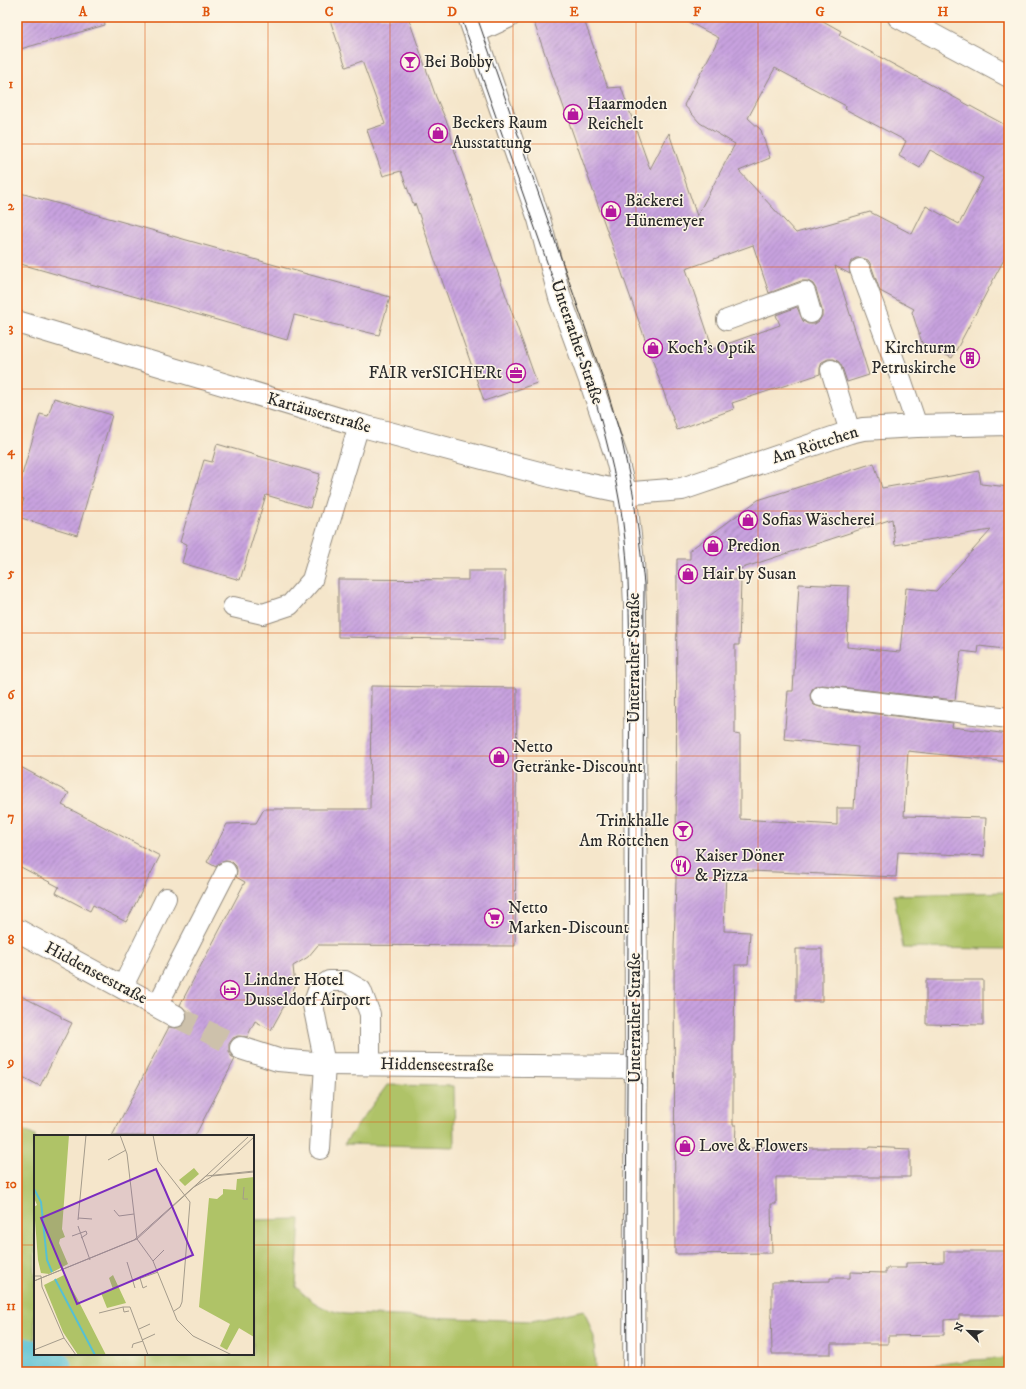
<svg xmlns="http://www.w3.org/2000/svg" width="1026" height="1389" font-family="'IM FELL DW Pica',serif">
<defs>
<pattern id="building-hatch" width="6" height="6" patternUnits="userSpaceOnUse"><rect width="6" height="6" fill="#c8a2df"/><path d="M-1 1l2-2M0 6l6-6M5 7l2-2" fill="none" stroke="#a384b5"/></pattern>
</defs>
<rect width="100%" height="100%" fill="#fcf5e5"/>
<filter id="ink" filterUnits="userSpaceOnUse"><feTurbulence type="fractalNoise" baseFrequency=".025" numOctaves="2"/><feDisplacementMap in="SourceGraphic" scale="8" xChannelSelector="R" yChannelSelector="G"/><feConvolveMatrix kernelMatrix="1 2 1 2 8 2 1 2 1" color-interpolation-filters="sRGB"/></filter>
<filter id="wash" filterUnits="userSpaceOnUse"><feTurbulence type="fractalNoise" baseFrequency=".012" numOctaves="4" result="noise"/><feDisplacementMap in="SourceGraphic" scale="16" xChannelSelector="R" yChannelSelector="G"/><feGaussianBlur stdDeviation="0.9" result="paint"/><feColorMatrix in="noise" values="0 0 0 0 0 0 0 0 0 0 0 0 0 0 0 0 0 1.4 0 .05"/><feComposite in="paint" operator="in"/></filter>
<g filter="url(#wash)">
<rect width="100%" height="100%" fill="#f5e6cb"/>
<path fill="#afc367" stroke="#6d7749" d="M1009,892V949L903,948L894,895Z
M387,1085L454,1086L455,1147L344,1144Z
M17,1127L35,1136V1354H253V1220L300,1219L296,1287C313,1303 321,1309 345,1314L532,1321L584,1310L594,1337L595,1372H17Z
M1009,1358V1372H873L973,1360Z"/>
<g fill="none" stroke-linecap="round" stroke-linejoin="round">
<path stroke="#57c0d3" stroke-width="58" d="M17,1365L44,1372"/>
</g>
<g id="blocks">
<path fill="url(#building-hatch)" fill-rule="evenodd" d="M17,17H104L105,25L17,50Z
M329,17H408L436,97L449,127L455,152L537,383L484,401L415,203L414,206L401,171L383,176L367,130L385,124L362,61L346,67Z
M532,17H583L608,88L621,87L650,169L669,133L697,216L735,144L700,123L684,105L719,38L679,17H816L841,31L839,35L1009,127V250L952,358L922,343L912,312L914,309L880,291L871,265L868,260L862,258H856L851,261L849,267L850,274L835,266L869,375L847,382L842,367L839,362L834,359H828L822,362L820,368V374L732,403L734,409L677,430ZM775,68L846,106L845,109L906,141L899,156L920,168L930,150L983,178L959,224L926,206L912,234L870,212L796,233L739,171L770,158L761,130L748,118ZM753,245L769,293L801,281H808L813,284L816,289L822,310V316L819,321L815,324H808L803,321L797,307L776,315L780,325L713,349L686,269Z
M17,192L296,271L390,297L379,335L294,315L287,340L17,263Z
M54,398L112,415L77,535L18,517L24,499L17,497L22,475L40,414L48,416Z
M217,444L320,474L310,508L266,495L240,580L182,563L187,544L180,542L198,480L204,460L212,462Z
M874,463L882,488L979,471L981,484L1009,487V605L1004,649L979,646L978,653L961,651L955,700L822,685L816,686L812,689L810,695L811,701L814,705L820,707L953,723L952,727L1009,734V762L908,751L904,816L986,818L984,856L898,852L896,877L726,870L724,931L750,932L748,965H735L734,1042H733V1125H736L735,1148H870V1147L910,1149V1177H776V1204H771L772,1253L675,1254L674,948L676,880L677,559H690V550L758,500ZM892,519L895,545L991,530L936,591L906,588L900,652L847,647L849,586L799,584L793,691H788L784,739L858,747L854,808H837V825L740,819V735L735,734V645H739L741,580L709,579Z
M468,571H505V640L338,637V579L468,580Z
M371,686L517,688L515,946L318,945L308,957L293,966L295,986L271,1030L255,1021L247,1037L238,1036L233,1038L229,1044V1051L231,1056L235,1059L195,1136H112L169,1027L175,1028L181,1027L186,1022L187,1015L186,1010L180,1005L245,882L236,877L237,871L236,866L232,862L225,861L219,863L216,867L207,862L227,824L256,823L264,809H370Z
M17,765L69,793L62,805L160,856L126,922L93,905L90,911L56,893L59,887L17,865Z
M796,949H822V1001H796Z
M926,980H983V1025L926,1024Z
M17,994L61,1016V1018L72,1023L40,1086L17,1074Z
M944,1251H1009V1315H959V1319L944,1320V1335L888,1336V1344H831V1354H772L771,1308H772V1282L830,1281V1278H850V1272L886,1273V1268H906V1263L944,1262Z"/>
</g>
</g>
<g filter="url(#ink)">
<use href="#blocks" fill-opacity="0" stroke="#90887b" stroke-width="1"/>
<g fill="none" stroke-linecap="round" stroke-linejoin="round">
<path stroke="#cdc1ab" stroke-width="22" stroke-dasharray="22 11" stroke-linecap="butt" d="M175,1016L241,1048"/>
<defs>
<path id="service" d="M474,32L482,30L510,17
M860,269L901,379L917,426
M727,320L805,292L811,313
M831,370L850,432
M233,607L263,614L290,605L312,580L359,425
M821,696L1009,718
M122,988L166,898
M157,1006L226,872
M320,1149L325,1064L313,1005L319,988L329,981H345L361,990L370,1014V1064"/>
<path id="minor" d="M899,17L1009,76
M17,322L359,425L562,479L625,492L633,493L682,489L850,432L863,429L917,426L1009,424
M17,930L175,1016
M241,1048L278,1060L325,1064L636,1067"/>
<path id="secondary" d="M469,17L539,219L560,298L590,380L616,456L625,492L633,562L635,606L636,1067L634,1372"/>
</defs>
<use href="#service" stroke="#90887b" stroke-width="22"/>
<use href="#minor" stroke="#90887b" stroke-width="24"/>
<use href="#secondary" stroke="#90887b" stroke-width="24"/>
<use href="#service" stroke="#fff" stroke-width="20"/>
<use href="#minor" stroke="#fff" stroke-width="22"/>
<use href="#secondary" stroke="#fff" stroke-width="22"/>
<path stroke="#2b2b2b" stroke-width="1" d="M461,17L595,399C608,445 620,492 625,540C629,578 629,617 630,656L626,1233L627,1372
M477,17L608,393L621,437L633,493L639,536L644,584L641,1227L642,1372"/>
</g>
</g>
<path fill="none" stroke="#df570e" stroke-width="1" stroke-opacity="0.55" d="M145,17V1136M268,17V1372M390,17V1372M513,17V1372M636,17V1372M758,17V1372M881,17V1372M17,144H1009M17,267H1009M17,389H1009M17,511H1009M17,633H1009M17,756H1009M17,878H1009M17,1000H1009M17,1122H1009M17,1245H35M253,1245H1009M145,1354V1372"/>
<defs>
<symbol id="bar-ring" viewBox="-11 -11 22 22"><circle r="9.5" fill="#fcf5e5" stroke="#b5179e" stroke-width="1.5"/><path d="M-6-5H6L.8 .8V4.5H3.5V6h-7V4.5H-.8V.8Z" fill="#b5179e"/></symbol>
<symbol id="shop-ring" viewBox="-11 -11 22 22"><circle r="9.5" fill="#fcf5e5" stroke="#b5179e" stroke-width="1.5"/><path d="M-5-2.5h2.3a2.7 3.5 0 0 1 5.4 0H5L5.5 6h-11ZM-1.5-2.5h3a1.5 2.3 0 0 0-3 0Z" fill="#b5179e"/></symbol>
<symbol id="building-ring" viewBox="-11 -11 22 22"><circle r="9.5" fill="#fcf5e5" stroke="#b5179e" stroke-width="1.5"/><path d="M-4-6H4V6H1V3H-1V6H-4ZM-2.5-4.3h1.7v1.8h-1.7ZM.8-4.3h1.7v1.8H.8ZM-2.5-1h1.7V.8h-1.7ZM.8-1h1.7V.8H.8Z" fill="#b5179e"/></symbol>
<symbol id="office-ring" viewBox="-11 -11 22 22"><circle r="9.5" fill="#fcf5e5" stroke="#b5179e" stroke-width="1.5"/><path d="M-6-3h4V-5.5h4V-3h4V5H-6ZM-1-4.5V-3h2v-1.5ZM-6 0V1H6V0Z" fill="#b5179e"/></symbol>
<symbol id="restaurant-ring" viewBox="-11 -11 22 22"><circle r="9.5" fill="#fcf5e5" stroke="#b5179e" stroke-width="1.5"/><path d="M-5-6h1v4h1v-4h1v4h1v-4h1v5L-1.5 .5V6h-2V.5L-5-1ZM5-6V6H3V1.5H1.5Q1.5-4 5-6Z" fill="#b5179e"/></symbol>
<symbol id="supermarket-ring" viewBox="-11 -11 22 22"><circle r="9.5" fill="#fcf5e5" stroke="#b5179e" stroke-width="1.5"/><path d="M-6-5.5h2.5l.6 2H6L4.5 2H-2.5L-4.4-4H-6ZM-1.5 3.2a1.3 1.3 0 1 0 .1 0ZM3 3.2a1.3 1.3 0 1 0 .1 0Z" fill="#b5179e"/></symbol>
<symbol id="hotel-ring" viewBox="-11 -11 22 22"><circle r="9.5" fill="#fcf5e5" stroke="#b5179e" stroke-width="1.5"/><path d="M-6-4.5h1.5V1H6V5H4.5V3h-9V5H-6ZM-4 0a1.8 1.8 0 1 1 3.6 0ZM.5 0V-2.5h3Q6-2.5 6 0Z" fill="#b5179e"/></symbol>
</defs>
<g fill-rule="evenodd">
<use href="#bar-ring" x="399" y="51" width="22" height="22"/>
<use href="#shop-ring" x="562" y="103" width="22" height="22"/>
<use href="#shop-ring" x="427" y="122" width="22" height="22"/>
<use href="#shop-ring" x="600" y="200" width="22" height="22"/>
<use href="#shop-ring" x="642" y="337" width="22" height="22"/>
<use href="#building-ring" x="959" y="347" width="22" height="22"/>
<use href="#office-ring" x="505" y="362" width="22" height="22"/>
<use href="#shop-ring" x="737" y="509" width="22" height="22"/>
<use href="#shop-ring" x="702" y="535" width="22" height="22"/>
<use href="#shop-ring" x="677" y="563" width="22" height="22"/>
<use href="#shop-ring" x="488" y="746" width="22" height="22"/>
<use href="#bar-ring" x="672" y="820" width="22" height="22"/>
<use href="#restaurant-ring" x="670" y="855" width="22" height="22"/>
<use href="#supermarket-ring" x="483" y="907" width="22" height="22"/>
<use href="#hotel-ring" x="219" y="979" width="22" height="22"/>
<use href="#shop-ring" x="674" y="1135" width="22" height="22"/>
</g>
<g text-anchor="middle" dominant-baseline="central" stroke-width="3" stroke-linejoin="round" paint-order="stroke">
<g font-size="17" fill="#2b2b2b" stroke="#fcf5e5" text-anchor="start">
<text x="424" y="62">Bei Bobby</text>
<text x="587" y="104">Haarmoden<tspan x="587" dy="20">Reichelt</tspan></text>
<text x="452" y="123">Beckers Raum<tspan x="452" dy="20">Ausstattung</tspan></text>
<text x="625" y="201">Bäckerei<tspan x="625" dy="20">Hünemeyer</tspan></text>
<text x="667" y="348">Koch’s Optik</text>
<text x="956" y="348" text-anchor="end">Kirchturm<tspan x="956" dy="20">Petruskirche</tspan></text>
<text x="502" y="373" text-anchor="end">FAIR verSICHERt</text>
<text x="762" y="520">Sofias Wäscherei</text>
<text x="727" y="546">Predion</text>
<text x="702" y="574">Hair by Susan</text>
<text x="513" y="747">Netto<tspan x="513" dy="20">Getränke-Discount</tspan></text>
<text x="669" y="821" text-anchor="end">Trinkhalle<tspan x="669" dy="20">Am Röttchen</tspan></text>
<text x="695" y="856">Kaiser Döner<tspan x="695" dy="20">&amp; Pizza</tspan></text>
<text x="508" y="908">Netto<tspan x="508" dy="20">Marken-Discount</tspan></text>
<text x="244" y="980">Lindner Hotel<tspan x="244" dy="20">Dusseldorf Airport</tspan></text>
<text x="699" y="1146">Love &amp; Flowers</text>
</g>
<g font-size="17" fill="#2b2b2b" stroke="#fcf5e5">
<text transform="translate(577 342) rotate(71)">Unterrather Straße</text>
<text transform="translate(319 413) rotate(16)">Kartäuserstraße</text>
<text transform="translate(815 445) rotate(-18)">Am Röttchen</text>
<text transform="translate(634 658) rotate(-90)">Unterrather Straße</text>
<text transform="translate(96 973) rotate(28)">Hiddenseestraße</text>
<text transform="translate(635 1018) rotate(-90)">Unterrather Straße</text>
<text transform="translate(437 1065) rotate(1)">Hiddenseestraße</text>
</g>
</g>
<g transform="translate(34 1135)">
<rect width="220" height="220" fill="#f5e6cb"/>
<path d="M0,0H35L28,94L31,102L26,104L25,108L34,129L15,139L7,138L4,125L0,72L3,70L0,63ZM160,33L165,39L151,51L145,45ZM30,140L43,163L72,220H44L29,197L10,150ZM79,140L92,168L73,173L67,158L79,154L75,143Z" fill="#afc367"/>
<path d="M220,42V202L205,193L193,215L186,211L196,189L165,172L175,63L183,64L189,59V54L202,55L203,44Z" fill="#afc367"/>
<path fill="none" stroke="#57c0d3" stroke-width="2" d="M0,54L7,67L13,125L18,137M21,144L61,220"/>
<path fill="none" stroke="#a49b8b" stroke-width="1" d="M86,0L93,19L103,104L119,126L143,185L159,201L198,220M119,0L124,26L156,67L148,167L146,172L140,176M74,25L92,15M178,41L220,37M160,52L214,2M210,52L209,64H214M80,75L85,81L100,79M44,83L58,84M44,85L52,0M44,91L56,125M38,101L52,96L53,99L47,103M119,126L130,115M93,127L101,153M0,141H7L8,152L30,203L42,220M106,143L109,153L113,151M0,146L103,104L160,52L177,42L220,2M0,146L100,105L172,41L220,36M99,146L124,137M95,176L90,177L89,172H96L114,220M65,178L89,172M105,194L116,189M108,205L121,199M98,213L99,209L109,206M0,215L30,203"/>
<path fill="#7b2cbf" fill-opacity="0.15" stroke="#7b2cbf" stroke-width="2" d="M122,34L159,120L43,169L7,83Z"/>
<rect width="220" height="220" fill="none" stroke="#2b2b2b" stroke-width="2"/>
</g>
<rect width="1026" height="1389" fill="none" stroke="#fcf5e5" stroke-width="44"/>
<g transform="translate(968 1331) rotate(293)" stroke="#fcf5e5" stroke-width="3" paint-order="stroke">
<path d="M0-3L7 15L0 10L-7 15Z" fill="#2b2b2b"/>
<text y="-6" font-size="11" font-weight="bold" text-anchor="middle" fill="#2b2b2b">N</text>
</g>
<rect x="22" y="22" width="982" height="1345" fill="none" stroke="#df570e" stroke-width="1.5"/>
<g font-size="13" text-anchor="middle" font-weight="bold" fill="#df570e">
<text x="83" y="16">A</text>
<text x="206" y="16">B</text>
<text x="329" y="16">C</text>
<text x="452" y="16">D</text>
<text x="574" y="16">E</text>
<text x="697" y="16">F</text>
<text x="820" y="16">G</text>
<text x="943" y="16">H</text>
<text x="11" y="88">1</text>
<text x="11" y="210">2</text>
<text x="11" y="332">3</text>
<text x="11" y="455">4</text>
<text x="11" y="577">5</text>
<text x="11" y="699">6</text>
<text x="11" y="821">7</text>
<text x="11" y="944">8</text>
<text x="11" y="1066">9</text>
<text x="11" y="1188">10</text>
<text x="11" y="1310">11</text>
</g>
</svg>
